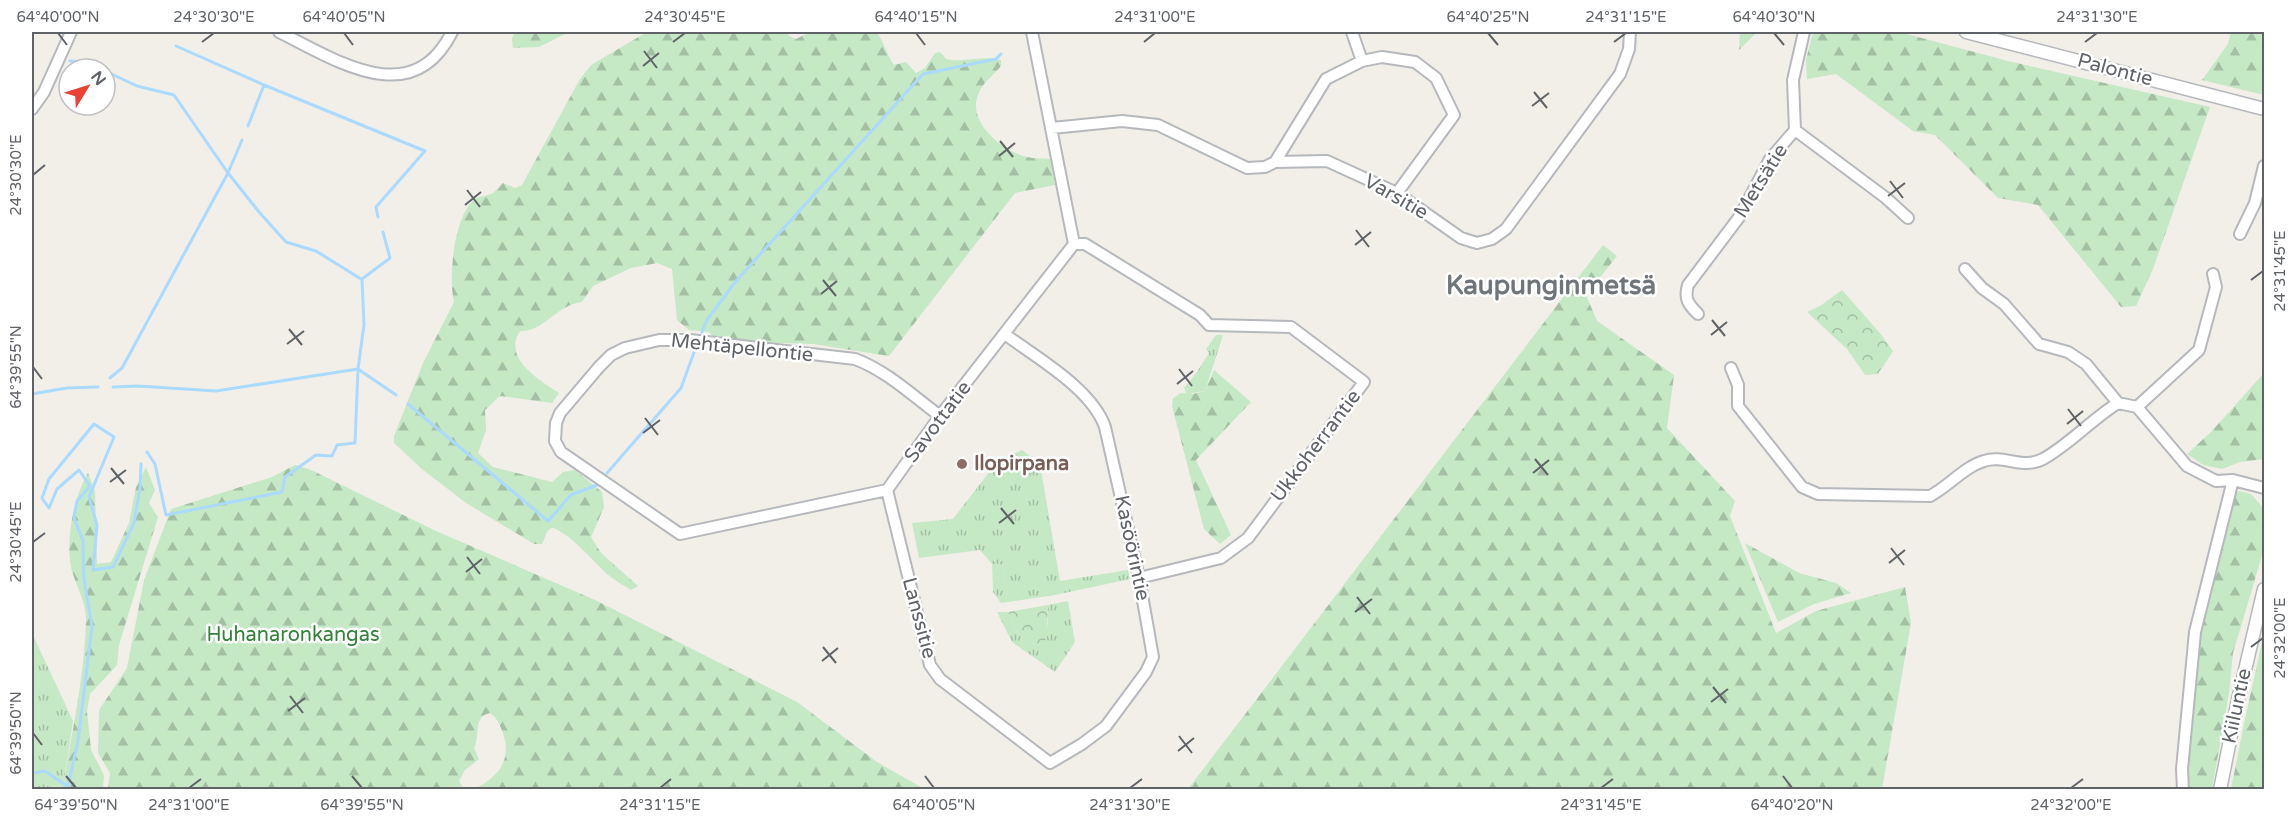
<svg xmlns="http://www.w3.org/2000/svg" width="2296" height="821" font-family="'Varela Round',sans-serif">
<defs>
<pattern id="grass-tufts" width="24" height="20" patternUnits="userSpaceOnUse" patternTransform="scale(1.5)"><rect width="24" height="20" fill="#c5e8c5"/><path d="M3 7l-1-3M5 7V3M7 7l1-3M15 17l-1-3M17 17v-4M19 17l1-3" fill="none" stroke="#a3c0a4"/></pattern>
<pattern id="forest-firs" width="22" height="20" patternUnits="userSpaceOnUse" patternTransform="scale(1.5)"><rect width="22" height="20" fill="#c5e8c5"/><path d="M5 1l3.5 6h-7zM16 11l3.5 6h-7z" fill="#a3c0a4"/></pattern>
<pattern id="park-crowns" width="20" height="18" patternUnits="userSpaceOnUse" patternTransform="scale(1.5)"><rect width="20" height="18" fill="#c5e8c5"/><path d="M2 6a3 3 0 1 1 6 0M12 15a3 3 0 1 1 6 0" fill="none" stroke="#a3c0a4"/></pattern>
</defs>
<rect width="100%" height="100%" fill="#f1efe8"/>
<path fill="url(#grass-tufts)" d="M1216,335H1223L1205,391L1187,394L1184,388L1197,372L1209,353L1206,349Z
M1022,450L1040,464L1060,581L1128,570L1130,579L1055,595L1001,603L993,592V587L1004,586L1005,565L992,564L980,550L919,558L912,523L953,519L997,462Z
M1068,601L1075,642L1055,672L1012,642L997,612H1008C1015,631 1020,640 1041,645L1048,624V605Z
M32,633L73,721L63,786L32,788Z"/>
<path fill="url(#forest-firs)" d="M515,32H569L539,47L513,48L512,38Z
M647,32H786L789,36L796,39L810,32H869L878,34C885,45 887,55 894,65L906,62L916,73L925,68L935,53L940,52L946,59C964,63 982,55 1001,60V66C994,75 981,84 978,95C967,122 1002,151 1027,157C1034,159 1042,158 1050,159L1055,185L1015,193L889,356L813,344L740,342L714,338L709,332L689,330L677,320L672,269L657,263L631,268L593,286L582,302C556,305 544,332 520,331C502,358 539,380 559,393L552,403L500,396L485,410L486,430L478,453L493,467L552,482L563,472L575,470L602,492L604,507L591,537L601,553L638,586L631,590C623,585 614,580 607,574C589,557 574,537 552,527L547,532L542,544H534L466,503L422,469L394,443V436L423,363L454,302C448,278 454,215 475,199C480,196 488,196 493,193C497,190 500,186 503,183L515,188L522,185L580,79L591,65Z
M1740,32H1757L1739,50Z
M1813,32H1899L2008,61L2210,107L2153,269L2136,306L2121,307L2038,205L1998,198L1935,135L1913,131L1836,74L1807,79L1806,60Z
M2231,32H2264V95L2202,80L2228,44Z
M1603,245L1617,256L1586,295L1597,321L1674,375L1667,428L1735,501L1730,516L1776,633L1816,611L1905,587L1911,623L1882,789H1188Z
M1214,370L1251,402L1196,460L1231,535L1220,544L1204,529L1172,406L1173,398L1181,393L1193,394L1205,391Z
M2264,373V459L2240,462L2222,469L2203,465L2187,454L2211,432Z
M295,465L311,470L436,531L595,600L797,702L877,762L924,789H474C500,777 514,757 501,728C498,721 496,717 490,713C472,717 481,735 474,748L479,759L465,770L459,781L464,789H108L110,773L98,753L99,710L127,668L144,580L171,509L272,477Z
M146,467L155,490L149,503L158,517L119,645L117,665L90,694L87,711L91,750L104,775L103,789H32L63,786C72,731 85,675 86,618C86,599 72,580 70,561C67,533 74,497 88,473L95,492L97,564L111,562L129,523L136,487Z
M2239,491L2251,494L2264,509V549L2233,653L2229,693L2212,789L2187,790L2186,772L2196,662L2204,612L2232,497Z
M1745,543L1799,573L1836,583L1851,593L1814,604L1778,622Z
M2264,633V789H2231L2245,719Z"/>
<path fill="url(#park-crowns)" d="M1842,290L1879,332L1893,351L1878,374L1865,375L1847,349L1807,312L1820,306Z
M1048,605L1047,638L1041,645C1020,640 1015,631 1008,612Z"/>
<path fill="#c5e8c5" d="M992,564L1005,565L1004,587H993Z"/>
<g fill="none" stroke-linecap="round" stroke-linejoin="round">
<path stroke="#aadaff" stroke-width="3" d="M176,46L264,85L425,151L376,207L378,217
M70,61L85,62L101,69
M105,71L137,86L174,95L228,173L259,212L286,242L316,251L361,279
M248,126L264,85
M702,332L707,320L736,281L923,74L996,59L1001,54
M110,378L122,368L228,173L242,140
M113,387L138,386L216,391L358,369L396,395
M32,394L67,388L98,387
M408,404L548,521L571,495L597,485
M147,452L155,464L166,515L282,492L285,477L316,455L332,456L337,445L355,443L358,369L364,325L362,279L390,258L383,232
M607,473L681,388L696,347
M32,773L45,771L67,786
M67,790L78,741L92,626L84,579L83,541L74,518L77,501L90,486L79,470L57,489L49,508L42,498L49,479L94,424L114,437L89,497L97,525L93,570L113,567L134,523L140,489L141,464"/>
<defs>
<path id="minor" d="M279,32C336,60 412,112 452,32
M1352,32L1362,61
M32,109L44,92L71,32
M1052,128L1122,121L1158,125L1247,168L1265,167L1275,162L1327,161L1397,193L1461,238L1477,243L1492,239L1506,229L1620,74L1629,49L1630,32
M1795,130L1886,198L1908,218
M1275,162L1326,79L1362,61L1382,57L1415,62L1436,78L1454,115L1397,193
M2240,234L2255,203L2264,166
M1074,244H1085L1200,315L1209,325L1291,327L1364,382L1248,538L1221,558L1139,578
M1965,269L1982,288L2004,304L2039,344L2068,352L2086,364L2118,403L2137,407L2187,466L2216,481L2233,480L2264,488
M1698,314C1688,304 1684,299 1688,285L1740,216L1770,159L1795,130L1793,80L1804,32
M1731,368L1738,385V406L1802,487L1818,494L1930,496C1949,486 1964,467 1984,461C2004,454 2022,470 2043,459C2069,445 2092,419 2118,403
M2137,407L2199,350L2216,287L2213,274
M940,416C913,396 887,371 855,359L690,340H659L625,348L611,355L599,367L560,413L556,423L555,441L561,452L680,534L887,490L940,416L1074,244L1032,32
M887,490L930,665L940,679L1050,763L1082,744L1106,726L1146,672L1153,657L1139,578L1105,427C1092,389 1037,358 1006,335
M2183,790L2182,769L2195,632L2233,480"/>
<path id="tertiary" d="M1966,32L2264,109
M2220,790L2238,700L2264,589"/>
</defs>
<use href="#minor" stroke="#b5b8bc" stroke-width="14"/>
<use href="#tertiary" stroke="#b5b8bc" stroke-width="15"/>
<use href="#minor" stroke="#fff" stroke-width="10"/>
<use href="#tertiary" stroke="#fff" stroke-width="12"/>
</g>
<path fill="none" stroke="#5f6368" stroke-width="2" d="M58,33L67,45M344,33L353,45M916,33L925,45M1488,33L1498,45M1774,33L1784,45M202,42L214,33M673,42L685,33M1144,42L1155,33M1614,42L1626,33M2085,42L2097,33M644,51L657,68M643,66L659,53M1534,92L1547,108M1532,106L1549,93M1000,141L1013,157M999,156L1015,143M33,175L45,165M1890,181L1903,198M467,190L480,207M1888,196L1905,183M465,205L481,192M1356,230L1369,247M1355,245L1371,232M823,280L836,296M2251,280L2263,271M821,294L837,281M1712,320L1725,336M289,329L302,345M1711,335L1727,322M287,344L304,331M33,367L42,379M1179,369L1192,386M1177,384L1193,371M2068,409L2081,426M645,418L658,435M2067,424L2083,411M643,433L660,420M1535,459L1548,475M111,468L124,484M1533,473L1549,460M110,482L126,470M1001,508L1014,524M999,523L1016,510M33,542L45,533M1891,548L1904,565M467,557L480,574M1889,563L1905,550M466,572L482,559M1357,597L1370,614M1355,612L1372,599M823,647L836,663M2251,647L2263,638M822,661L838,648M1713,687L1726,703M290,696L303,713M1711,702L1728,689M288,711L305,698M33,733L42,745M1179,736L1192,753M1178,751L1194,738M66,776L76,788M352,776L362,788M925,776L934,788M1783,776L1792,788M189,788L201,779M660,788L671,779M1130,788L1142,779M1601,788L1613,779M2071,788L2083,779"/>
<circle fill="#8d6e63" stroke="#fff" stroke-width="2" cx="962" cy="464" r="6"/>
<g text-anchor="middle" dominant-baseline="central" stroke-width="5" stroke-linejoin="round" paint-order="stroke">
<g font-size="20" fill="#5f6368" stroke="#fff">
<text transform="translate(2115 70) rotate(15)">Palontie</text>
<text transform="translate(1761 181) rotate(-58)">Metsätie</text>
<text transform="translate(1396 197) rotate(30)">Varsitie</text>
<text transform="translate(742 348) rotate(6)">Mehtäpellontie</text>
<text transform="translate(938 422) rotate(-53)">Savottatie</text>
<text transform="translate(1316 446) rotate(-53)">Ukkoherrantie</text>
<text transform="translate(1132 548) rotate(78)">Kasöörintie</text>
<text transform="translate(919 618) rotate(75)">Lanssitie</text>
<text transform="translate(2237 706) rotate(-78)">Kiiluntie</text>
</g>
<g font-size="20" font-weight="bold" fill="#785e54" stroke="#fff" text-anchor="start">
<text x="974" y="464">Ilopirpana</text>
</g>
<g font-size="20" fill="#348238" stroke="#fff">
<text x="293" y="635">Huhanaronkangas</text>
</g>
<g font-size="26" font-weight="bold" fill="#70757a" stroke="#fff">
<text x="1551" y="285">Kaupunginmetsä</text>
</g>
</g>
<rect width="2296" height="821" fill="none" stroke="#ffffff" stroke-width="66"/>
<g transform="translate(87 87) rotate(52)"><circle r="28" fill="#ffffff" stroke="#bfc1c3" stroke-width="1.5"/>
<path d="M0-4.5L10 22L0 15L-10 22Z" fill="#ea4335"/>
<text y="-9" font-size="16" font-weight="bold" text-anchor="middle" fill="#5f6368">N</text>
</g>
<rect x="33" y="33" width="2230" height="755" fill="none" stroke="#5f6368" stroke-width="2"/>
<g font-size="15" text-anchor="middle" fill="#5f6368">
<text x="58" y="22">64°40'00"N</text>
<text x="214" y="22">24°30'30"E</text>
<text x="344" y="22">64°40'05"N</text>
<text x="685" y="22">24°30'45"E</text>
<text x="916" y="22">64°40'15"N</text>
<text x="1155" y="22">24°31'00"E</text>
<text x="1488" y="22">64°40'25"N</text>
<text x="1626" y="22">24°31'15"E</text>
<text x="1774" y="22">64°40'30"N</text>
<text x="2097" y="22">24°31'30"E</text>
<text transform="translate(16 175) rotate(-90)" y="5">24°30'30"E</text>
<text transform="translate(2280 271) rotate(-90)" y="5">24°31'45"E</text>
<text transform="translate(16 367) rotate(-90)" y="5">64°39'55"N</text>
<text transform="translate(16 542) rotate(-90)" y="5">24°30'45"E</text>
<text transform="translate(2280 638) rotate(-90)" y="5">24°32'00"E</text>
<text transform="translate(16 733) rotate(-90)" y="5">64°39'50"N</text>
<text x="76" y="810">64°39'50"N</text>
<text x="189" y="810">24°31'00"E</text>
<text x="362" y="810">64°39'55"N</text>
<text x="660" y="810">24°31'15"E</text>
<text x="934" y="810">64°40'05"N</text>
<text x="1130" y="810">24°31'30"E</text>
<text x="1601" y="810">24°31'45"E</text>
<text x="1792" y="810">64°40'20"N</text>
<text x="2071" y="810">24°32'00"E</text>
</g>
</svg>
